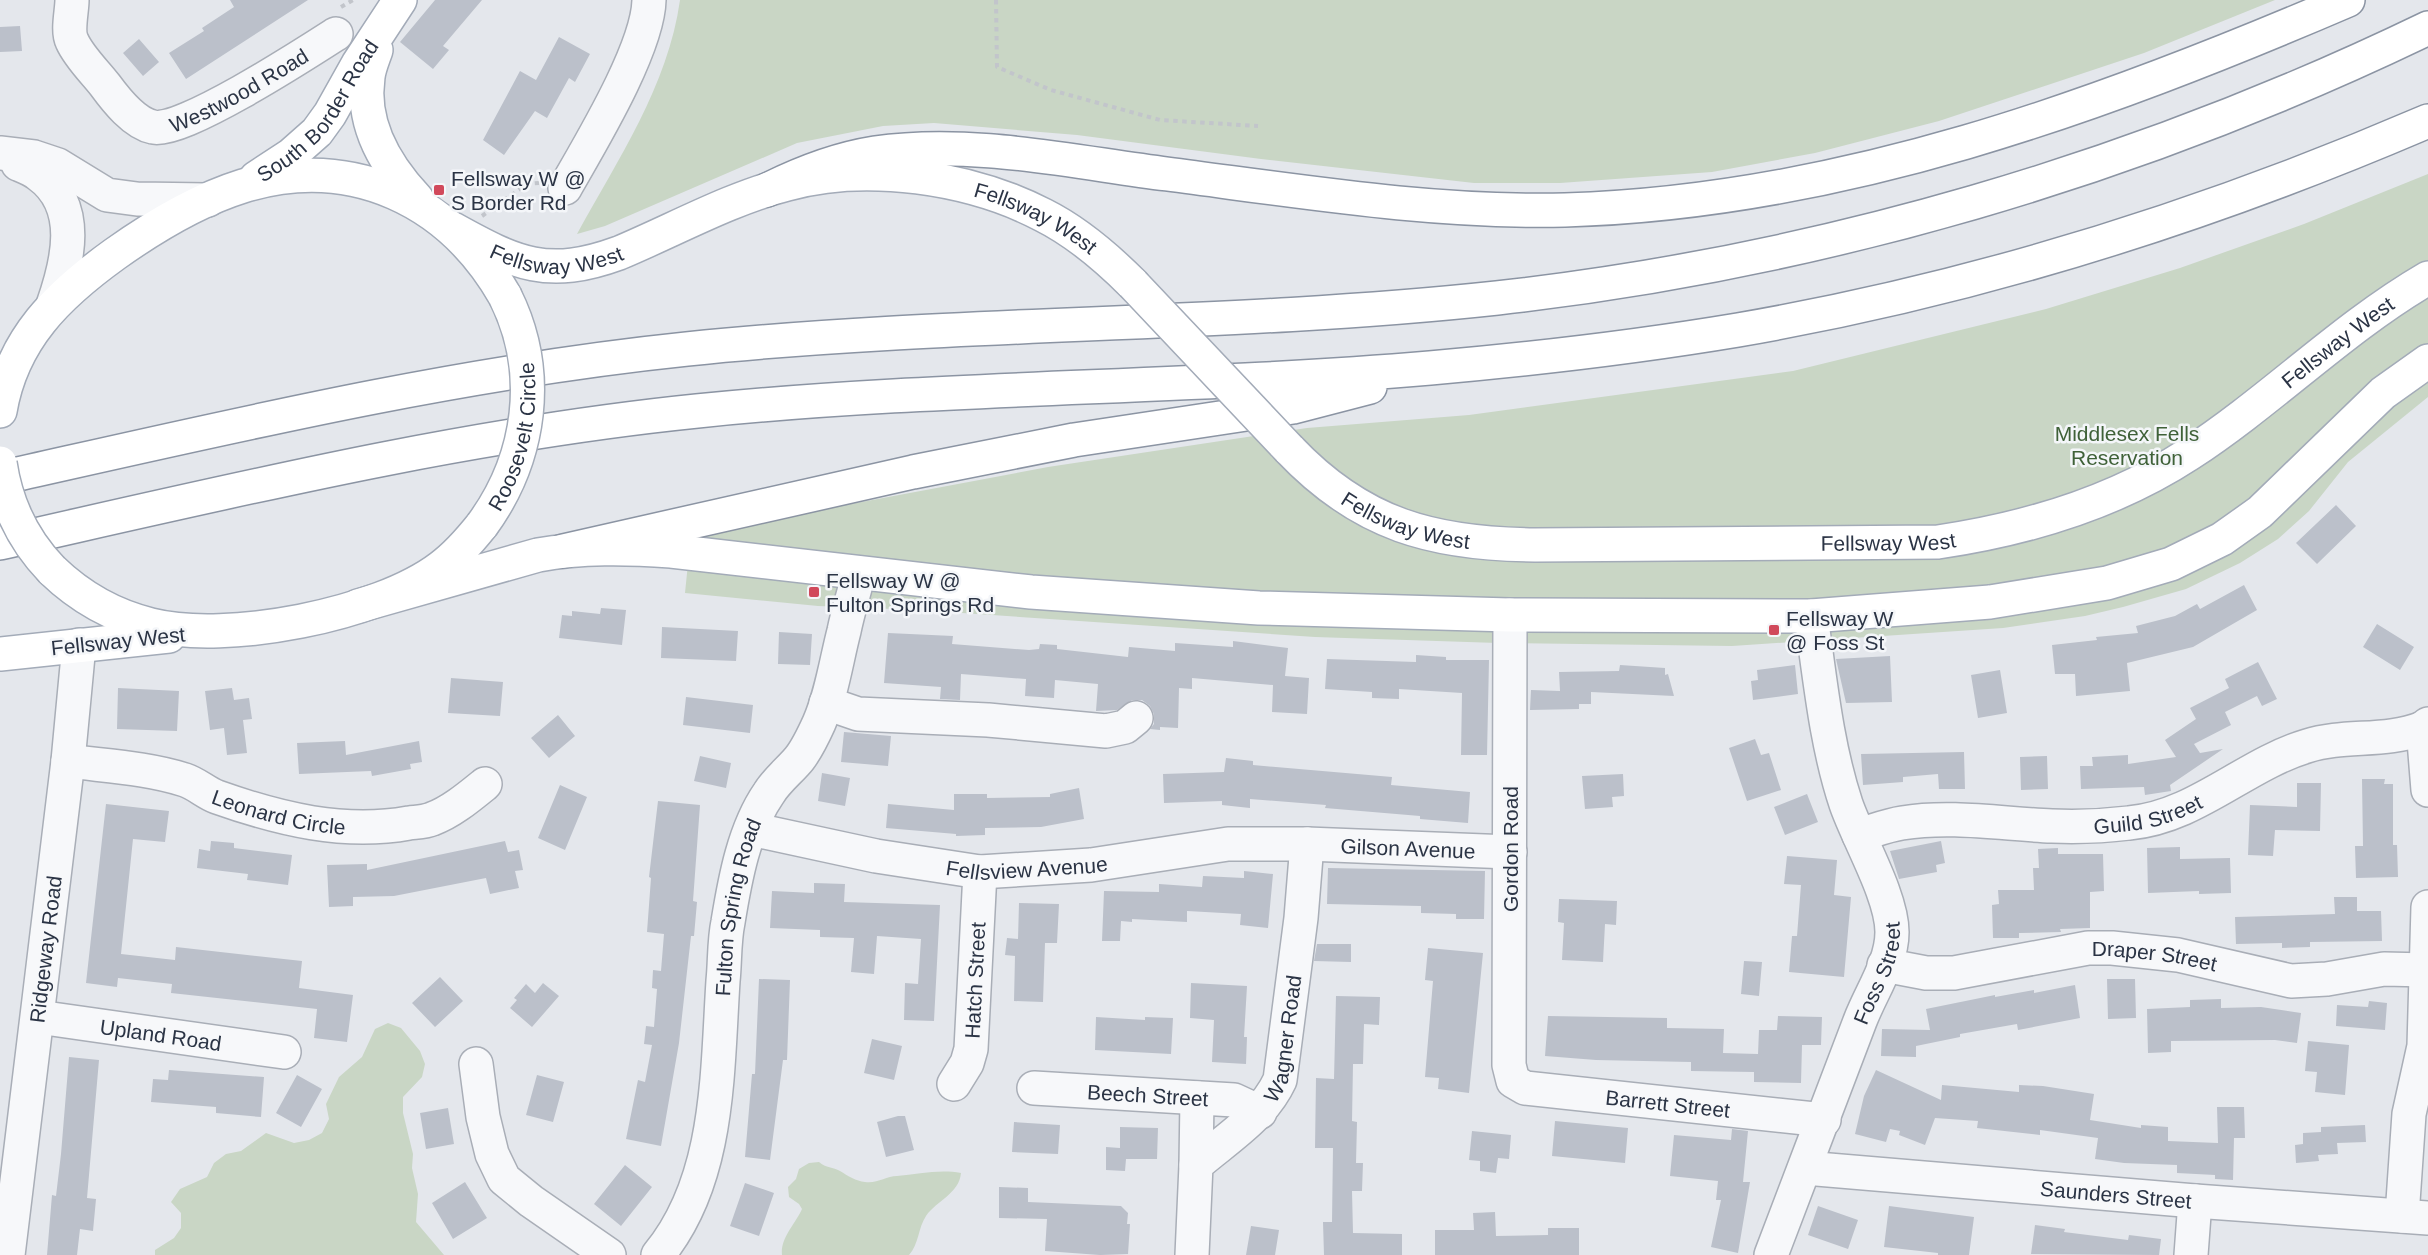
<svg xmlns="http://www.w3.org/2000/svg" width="2428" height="1255" font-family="Arial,sans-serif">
<rect width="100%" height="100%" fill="#e4e7ec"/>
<path fill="#c9d6c5" d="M680,0H2275L2144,53L1939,121L1815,153L1712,172L1560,183H1474L1261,159L1077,135L934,123L883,126L797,143L605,226L577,234C618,159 668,86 680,0Z
M2428,174V397L2348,462L2309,511L2278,539L2240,563L2186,589L2123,607L2085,616L2003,628L1732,646L1498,643L1315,637L918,610L818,606L685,593L691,534L1048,467L1307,428L1469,415L1793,371L2046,309L2180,268L2304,224Z
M388,1023L401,1028L420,1051L425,1064L422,1077L403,1097V1113L413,1154L412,1168L418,1194L416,1222L444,1255H155V1250L174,1238L181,1228V1213L171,1202L180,1189L207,1177L214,1163L226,1154L241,1151L266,1133L294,1143L309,1140L322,1133L329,1119L326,1104L339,1077L362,1057L375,1029Z
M819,1162C826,1168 833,1167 840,1171C848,1176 856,1181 865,1182C877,1184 886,1176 897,1176C918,1174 940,1169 961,1173C959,1194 937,1200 926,1216C918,1228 919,1244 909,1255H782C780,1238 796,1223 802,1209L799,1204L789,1197L788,1187L796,1179L799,1169L809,1163Z"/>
<path fill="#bbc0ca" d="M230,0H308L186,79L169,53L204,31L202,28L234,7Z
M435,0H482L443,46L449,50L433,69L400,42Z
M20,26L22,51L0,52V27Z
M559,37L590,54L575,82L569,78L547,118L535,111L504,155L483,140L520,71L536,80Z
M139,39L159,62L143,76L123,53Z
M2336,505L2356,526L2317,564L2296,543Z
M2244,585L2257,610L2193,647L2127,663L2130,691L2076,696L2075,674H2055L2052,645L2097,640L2096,637L2138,633L2136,626L2175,616L2197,604L2200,609Z
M601,608L626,610L622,645L559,638L562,615L572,616V611L600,614Z
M2377,624L2414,647L2400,670L2363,647Z
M662,627L738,631L736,661L661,658Z
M779,632L812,634L810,665L778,664Z
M888,633L953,636L952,644L1029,650L1039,649L1040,644L1057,645V649L1128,657L1129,647L1175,651V643L1233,647V641L1288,648L1285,676L1309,678L1307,714L1272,712L1273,685L1192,678V689L1179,688L1178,728L1160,727V730L1150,729L1154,724V714L1150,706L1142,700H1132L1117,710L1096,711L1098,684L1055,680L1054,698L1025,696L1026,679L961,674L960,700L940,699L941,687L884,683Z
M1416,655L1446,657V660H1489L1487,755H1461L1462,693L1399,689V699L1372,698V692L1325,689L1327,659L1416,662Z
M1890,656L1892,702L1846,703L1836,659Z
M2258,662L2277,699L2262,706L2257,696L2225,712L2231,725L2194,744L2200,753L2223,749L2170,785L2171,791L2145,795L2144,787L2081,789L2080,766H2093L2092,757L2128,755V764L2176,757L2165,740L2196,719L2190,708L2229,688L2225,679Z
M1620,665L1665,668V675L1668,674L1674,696L1591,692V704H1579V709L1530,710L1531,690L1560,691L1559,672L1619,671Z
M1795,665L1798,694L1753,700L1751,681L1758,680L1757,670Z
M2000,670L2007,713L1978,718L1971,675Z
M451,678L503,682L500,716L448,713Z
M118,688L179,691L177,731L117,729Z
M232,688L234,700L249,698L252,719L243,720L247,753L227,755L224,728L210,730L205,691Z
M686,697L753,705L750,733L683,725Z
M558,715L575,736L549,758L531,738Z
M844,732L891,736L888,766L841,762Z
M1755,739L1761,755L1769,753L1781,790L1747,801L1729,748Z
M345,741L346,755L419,741L422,762L410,764L411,769L372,776L371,771L299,774L297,743Z
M1964,752L1965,789H1939L1938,774L1903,777V782L1863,785L1861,754Z
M700,756L731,763L726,788L694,781Z
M2047,756L2048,789L2021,790L2020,757Z
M1226,758L1253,761V765L1392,777L1391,785L1470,792L1468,823L1420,819V816L1325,808L1326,805L1250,799V808L1222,805V801L1164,803L1163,774L1224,772Z
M822,773L850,778L845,806L818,801Z
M1623,774L1624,796L1612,797L1613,807L1585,809L1582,776Z
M2362,779H2385L2384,784H2393V845H2397L2398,877L2356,878L2355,846H2363Z
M2297,783H2321L2320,831L2275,830L2273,856L2248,855L2250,805L2297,807Z
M560,785L587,797L565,850L538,838Z
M1079,788L1084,819L1041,827L985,828V835L956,836V834L886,828L888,804L954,810V794H987V798L1050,797V794Z
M1807,794L1818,822L1785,835L1774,807Z
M658,801L700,805L693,901L697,902L694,936H691L679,1043L661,1146L626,1139L638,1080L645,1082L652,1045L644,1044L646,1026L654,1027L657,989L652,988L653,970L661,971L664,934L647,932L651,878L649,877Z
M106,804L169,811L165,842L133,839L121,954L175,960L176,947L302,961L299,988L353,995L347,1042L314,1038L317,1009L171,993L172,984L118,978L117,987L86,983Z
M211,841L234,843V848L292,855L288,885L247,880L248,874L197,868L199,849L210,851Z
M505,841L508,852L519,850L523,870L515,871L519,888L490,894L486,878L394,896L353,897V906L329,907L327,865L367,864V870Z
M1941,841L1945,863L1936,865L1937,872L1899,879L1890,851Z
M2180,847V859L2230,858L2231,893L2199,894V891L2148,893L2147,848Z
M2058,848V854H2103L2104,891L2090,892V928L2060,929L2061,932L2019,933V938H1993L1992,905L1999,904L1998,890H2034L2033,868H2039L2038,849Z
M1787,856L1837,860L1834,895L1851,897L1844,977L1789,972L1792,936H1797L1801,885L1784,884Z
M1328,868L1485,871L1484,919H1456V914L1421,913V906L1327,904Z
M1244,871L1273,874L1268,928L1240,925L1241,914L1187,911V922L1132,919V922L1121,921L1120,941H1102L1104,891L1159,892V884L1202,887L1203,876L1244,878Z
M814,883L845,884L844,902L940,905L934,1021L904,1020L905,983L918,984L921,939L877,936L874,974L851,972L854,938L820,937V930L770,928L772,891L814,893Z
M2334,897H2357V911H2381L2382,941L2310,942V947L2282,948V943L2236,944L2235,917L2335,914Z
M1559,899L1617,901L1616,925L1605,924L1603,962L1562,960L1564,923L1558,922Z
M1019,903L1059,904L1057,943H1045L1043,1002L1014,1001L1015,956L1005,955L1007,938L1018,939Z
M1317,944H1351V962L1314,961Z
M1428,948L1483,953L1469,1093L1438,1089L1439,1078L1425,1077L1433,981L1425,980Z
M1744,961L1762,962L1759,996L1741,994Z
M440,977L463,1001L435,1027L412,1003Z
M759,979L790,980L787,1060H783L770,1160L745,1157L752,1074H755Z
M2107,979H2135L2136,1018L2108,1019Z
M543,983L559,996L532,1027L510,1008L517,1000L514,998L526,984L535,993Z
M1191,983L1247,986L1244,1037H1247L1246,1064L1212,1062L1214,1020L1190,1018Z
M2075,985L2080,1018L2018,1030L2017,1024L1960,1034V1037L1916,1046V1057L1881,1056L1882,1029L1930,1030L1926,1009L1995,995V997L2034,990V993Z
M1336,996L1380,997L1379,1025L1364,1024L1363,1064H1353L1352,1121L1357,1122L1356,1163H1363L1362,1191H1352L1353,1233L1402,1234V1255H1324L1323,1222H1332L1333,1148H1315L1316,1078L1334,1079Z
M2221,999V1008L2261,1007L2301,1013L2297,1043L2275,1040L2171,1041V1052L2148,1053L2147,1009L2190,1007V1000Z
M2369,1001L2387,1003L2385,1030L2336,1026L2337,1005L2368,1007Z
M1548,1016L1667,1018V1028L1724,1029L1723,1053L1758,1054L1759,1030H1777L1778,1016L1822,1017L1821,1045H1802L1801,1083L1754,1082V1072L1691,1071V1062L1596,1060L1545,1056Z
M1096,1017L1145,1020V1017L1173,1018L1171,1054L1095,1050Z
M872,1039L902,1046L894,1080L864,1073Z
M2308,1041L2349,1045L2345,1095L2315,1092L2317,1072L2305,1071Z
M69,1057L99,1060L87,1198L96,1199L93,1231L80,1229L77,1255H47L52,1195L56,1196L61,1154Z
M169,1070L264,1077L261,1117L216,1113V1107L151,1102L153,1079L168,1080Z
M1876,1070L1941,1100L1942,1085L2019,1092V1085L2043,1086L2094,1094L2090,1120L2141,1128V1125L2168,1127V1141L2218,1143L2217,1107H2244L2245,1138H2234L2233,1180L2215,1179V1175L2177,1173V1165L2124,1163L2095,1159L2098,1138L2040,1130V1135L1977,1128L1978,1121L1935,1118L1925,1145L1899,1135L1900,1131L1890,1129L1886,1142L1855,1134L1864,1096Z
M297,1075L322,1089L301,1127L276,1113Z
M537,1075L564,1082L553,1122L526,1115Z
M448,1108L454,1144L426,1149L420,1113Z
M898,1116H905L914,1150L886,1157L877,1122Z
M1555,1121L1628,1128L1625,1163L1552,1156Z
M1014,1122L1060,1125L1058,1154L1012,1152Z
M2365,1125L2366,1142L2337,1143L2338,1154L2318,1155L2319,1161L2296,1163L2295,1145L2303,1144V1133L2321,1132V1127Z
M1120,1127L1158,1128L1157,1159H1126L1125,1171L1106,1170V1147L1120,1148Z
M1732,1129L1748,1131L1743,1182H1750L1738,1253L1711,1247L1721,1200H1716L1718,1181L1670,1176L1674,1135L1731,1140Z
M1472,1131L1511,1135L1509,1159L1498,1158L1496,1173L1480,1171V1161L1469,1160Z
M625,1165L652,1187L621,1226L594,1204Z
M465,1182L487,1218L453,1239L432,1203Z
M745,1183L774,1193L759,1236L730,1226Z
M999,1187L1028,1188V1202L1121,1206L1128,1213L1127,1224H1130L1128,1254L1100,1255L1045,1251L1047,1219L999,1218Z
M1818,1206L1858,1220L1848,1249L1808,1235Z
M1889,1206L1974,1217L1969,1255H1938V1253L1884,1247Z
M1495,1212L1496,1236L1548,1235V1228H1579V1255H1435V1230H1474L1473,1213Z
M2035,1225L2065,1229L2064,1232L2128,1240L2129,1235L2161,1239L2159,1255L2031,1254Z
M1251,1226L1279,1230L1275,1255H1246Z"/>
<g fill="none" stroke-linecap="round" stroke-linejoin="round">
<defs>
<g id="minor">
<path id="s1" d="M72,0C72,11 67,31 72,41C79,57 95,72 105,85C116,100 134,123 153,127C180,135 308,52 336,34"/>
<path d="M0,153L34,157L58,165L107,195L137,199L208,200"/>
<path d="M18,164C25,167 33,170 39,175C82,206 68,262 53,305"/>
<path d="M565,188C590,144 648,49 649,0"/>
<path id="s2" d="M1510,615L1509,1065L1513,1081L1525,1088L1824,1120"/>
<path d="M826,703L858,714L988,720L1106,731L1125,727L1136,718"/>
<path d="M2428,724L2423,728L2428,790"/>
<path id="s3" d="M68,761C106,766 148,768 185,780C197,784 206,793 217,797C279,819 344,835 409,823C417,822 425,822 432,819C451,812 469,797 485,784"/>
<path id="s4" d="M751,829L876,856L980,872L1091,865L1228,844H1307L1510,852"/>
<path id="s5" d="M1859,835C1873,831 1888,825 1902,823C1951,815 2003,824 2052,826C2077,827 2104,826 2129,823C2196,817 2244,765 2307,746C2345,734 2385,743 2423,728"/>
<path id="s6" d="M1884,965L1926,973H1954L2088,948H2112L2178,955L2291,981L2327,979L2384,969L2428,970"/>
<path id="s7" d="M38,1017L284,1052"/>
<path d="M476,1064L483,1117L492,1154L504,1179L531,1201L609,1255"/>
<path id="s8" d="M954,1084L967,1063L971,1049L980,872"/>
<path id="s9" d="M1034,1088L1234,1100L1260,1112"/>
<path d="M1196,1165L1197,1098"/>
<path id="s10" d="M1805,1168L2195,1201L2428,1218"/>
<path d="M2402,1216L2409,1114L2424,1046L2428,907"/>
<path id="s11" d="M8,1255L68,761L79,645"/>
<path id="s12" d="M658,1255C720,1180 717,1073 723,981C725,962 724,941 728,922C735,879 744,829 769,793C777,780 790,770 799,759C807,749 814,734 819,723C832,693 836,662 844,631C848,611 854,593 859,573"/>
<path id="s13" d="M1192,1255L1196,1165C1226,1139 1263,1117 1280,1080L1301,918L1307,844"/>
<path id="s14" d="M1771,1255C1801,1177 1830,1099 1860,1021C1871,992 1892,963 1892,932C1892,896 1858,839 1846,804C1826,744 1820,678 1811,616"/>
<path d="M2191,1255L2195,1201"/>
</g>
<g id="major">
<path d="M376,50C373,59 369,68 368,77C361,124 386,166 417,199"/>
<path id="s15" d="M256,178L291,155L317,132L330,114L358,64L400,0"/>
<path id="s16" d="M453,229C516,264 548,279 619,253C674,230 729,199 787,184C866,162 970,177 1043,215C1077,232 1106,257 1133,284"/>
<path d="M0,411C12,339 58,295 115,254C153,227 198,200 243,186C352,153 450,200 505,296"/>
<path id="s17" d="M1289,449C1361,525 1433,544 1535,545L1938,542C2026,529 2114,503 2189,454C2272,400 2342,328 2428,278"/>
<path d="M52,570C80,597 114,616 151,625C227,644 378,615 441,567C456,556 470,540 482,525"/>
<path d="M358,606L538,555C583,547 626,548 671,551L1031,592L1259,608L1510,615L1811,616L1990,602L2107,583L2171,564L2222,539L2260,512L2383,393L2428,361"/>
<path d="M0,654L169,636"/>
</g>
<path id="highway" d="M767,190C801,173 837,159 875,153C971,139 1072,162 1167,174C1299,191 1432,213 1565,210C1839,202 2099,107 2348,0
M0,478C228,427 454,373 687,349C956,321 1228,327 1497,298C1819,262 2136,169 2428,28
M0,543C231,491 461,435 697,411C940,386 1186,389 1430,368C1533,359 1636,347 1738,330C1976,289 2207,216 2428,121
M563,551L913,472L1074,440L1293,407L1370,387"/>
</defs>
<use href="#minor" stroke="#a9aeb7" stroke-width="36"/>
<use href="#major" stroke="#a3abb8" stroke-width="36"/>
<use href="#highway" stroke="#8b94a3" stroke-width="36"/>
<path stroke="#c2c5cb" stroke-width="4" stroke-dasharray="4.5 4.5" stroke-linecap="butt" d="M996,0L997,67L1051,90L1160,120L1258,126
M341,7L353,0
M482,216L527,184L539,183"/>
<use href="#minor" stroke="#f7f8fa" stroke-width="33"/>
<use href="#major" stroke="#fff" stroke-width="33"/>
<use href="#highway" stroke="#fff" stroke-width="33"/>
<defs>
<g id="major-bridge">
<path d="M1133,284L1289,449"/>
<path d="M0,463C6,504 24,541 52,570"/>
<path id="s18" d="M482,525C531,458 543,372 505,296"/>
</g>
</defs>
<use href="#major-bridge" stroke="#a3abb8" stroke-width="36" stroke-linecap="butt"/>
<use href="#major-bridge" stroke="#fff" stroke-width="33"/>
</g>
<g fill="#d1495b" stroke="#f4f6f9" stroke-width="2">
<rect x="433" y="184" width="12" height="12" rx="3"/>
<rect x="808" y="586" width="12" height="12" rx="3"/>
<rect x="1768" y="624" width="12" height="12" rx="3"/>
</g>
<g text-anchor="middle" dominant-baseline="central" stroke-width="5" stroke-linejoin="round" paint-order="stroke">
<g font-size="21" fill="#2b3445" stroke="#f4f6f9">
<text stroke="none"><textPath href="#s1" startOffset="256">Westwood Road</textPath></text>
<text stroke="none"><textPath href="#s15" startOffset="93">South Border Road</textPath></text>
<text stroke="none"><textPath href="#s16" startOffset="615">Fellsway West</textPath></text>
<text stroke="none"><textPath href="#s16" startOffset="111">Fellsway West</textPath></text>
<text stroke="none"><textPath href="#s17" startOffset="1130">Fellsway West</textPath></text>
<text stroke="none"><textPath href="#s18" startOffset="96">Roosevelt Circle</textPath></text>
<text stroke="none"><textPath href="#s17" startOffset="140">Fellsway West</textPath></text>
<text stroke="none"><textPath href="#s17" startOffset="626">Fellsway West</textPath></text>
<text transform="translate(118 641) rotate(-6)">Fellsway West</text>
<text stroke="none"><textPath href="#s3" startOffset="219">Leonard Circle</textPath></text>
<text stroke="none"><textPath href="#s5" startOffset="292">Guild Street</textPath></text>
<text stroke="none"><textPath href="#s4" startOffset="663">Gilson Avenue</textPath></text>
<text transform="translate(1510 849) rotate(-90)">Gordon Road</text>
<text stroke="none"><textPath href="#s4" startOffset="280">Fellsview Avenue</textPath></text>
<text stroke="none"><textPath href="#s12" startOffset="362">Fulton Spring Road</textPath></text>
<text stroke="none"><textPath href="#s11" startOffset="308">Ridgeway Road</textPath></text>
<text stroke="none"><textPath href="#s6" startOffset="274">Draper Street</textPath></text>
<text stroke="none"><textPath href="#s14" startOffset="302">Foss Street</textPath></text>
<text stroke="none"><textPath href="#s8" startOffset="108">Hatch Street</textPath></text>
<text stroke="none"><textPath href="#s7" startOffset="124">Upland Road</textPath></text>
<text stroke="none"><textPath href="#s13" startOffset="252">Wagner Road</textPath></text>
<text stroke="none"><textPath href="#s9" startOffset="114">Beech Street</textPath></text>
<text stroke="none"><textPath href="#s2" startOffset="624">Barrett Street</textPath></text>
<text stroke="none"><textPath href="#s10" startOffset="312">Saunders Street</textPath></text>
</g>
<g font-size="21" fill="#2b3445" stroke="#f4f6f9" text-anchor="start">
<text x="451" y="178">Fellsway W @<tspan x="451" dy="24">S Border Rd</tspan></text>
<text x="826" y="580">Fellsway W @<tspan x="826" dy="24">Fulton Springs Rd</tspan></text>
<text x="1786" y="618">Fellsway W<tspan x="1786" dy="24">@ Foss St</tspan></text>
</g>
<g font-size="21" fill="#3f6138" stroke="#f4f6f9">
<text x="2127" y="433">Middlesex Fells<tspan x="2127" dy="24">Reservation</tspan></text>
</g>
</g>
</svg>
